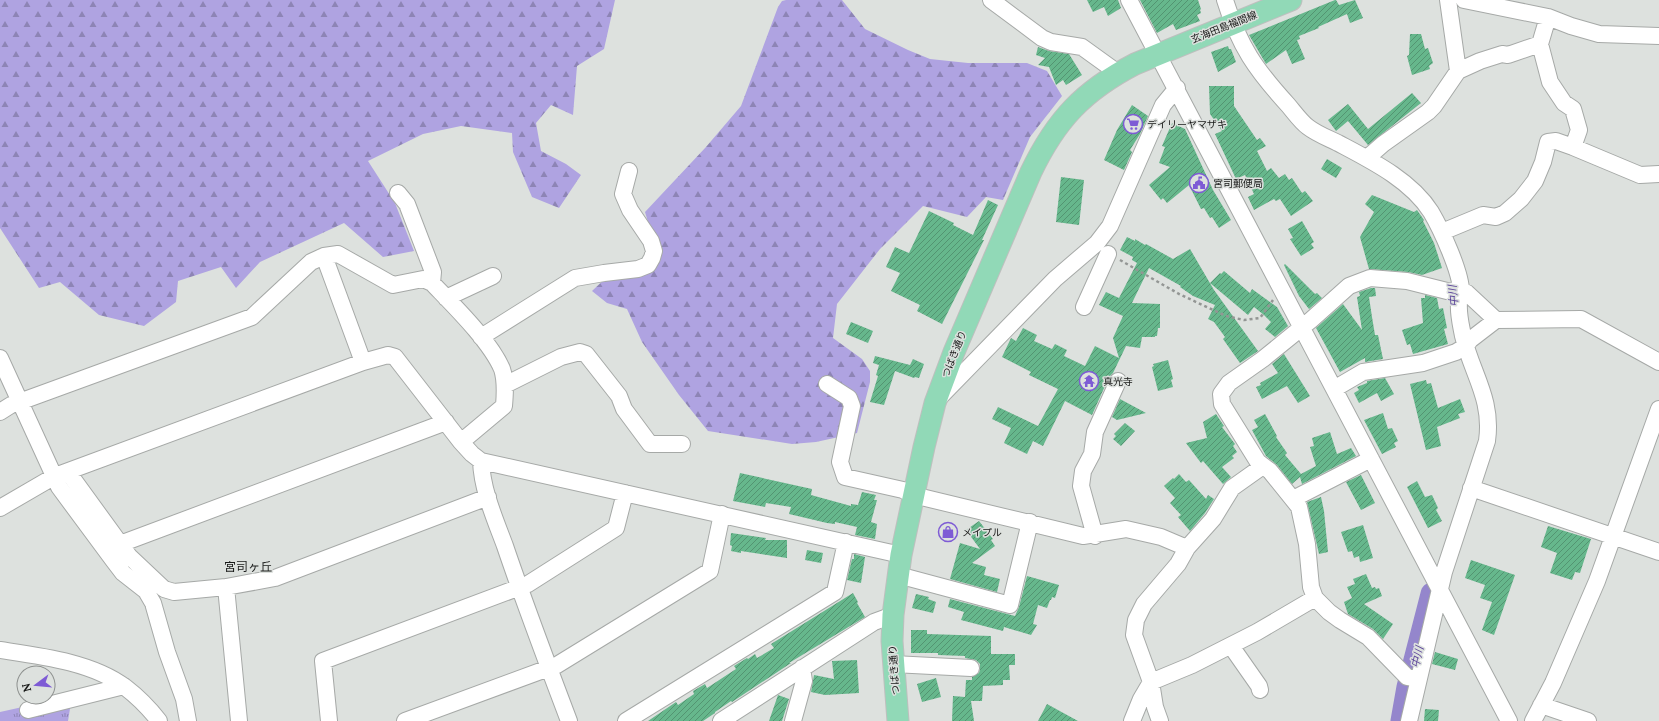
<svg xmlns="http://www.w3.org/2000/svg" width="1659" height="721" font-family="Lora,'Noto Sans JP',serif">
<defs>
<pattern id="grass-tufts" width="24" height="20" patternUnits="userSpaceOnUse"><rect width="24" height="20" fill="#afa3e1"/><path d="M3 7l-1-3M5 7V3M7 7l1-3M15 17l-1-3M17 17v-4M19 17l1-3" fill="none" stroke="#8d84b5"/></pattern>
<pattern id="forest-firs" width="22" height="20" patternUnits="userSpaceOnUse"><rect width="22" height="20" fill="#afa3e1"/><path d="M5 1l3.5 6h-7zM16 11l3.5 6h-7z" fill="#8d84b5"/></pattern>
<pattern id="building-hatch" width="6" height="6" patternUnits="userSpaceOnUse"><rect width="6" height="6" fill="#66b78c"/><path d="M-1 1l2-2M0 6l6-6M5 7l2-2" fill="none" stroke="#539471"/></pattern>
</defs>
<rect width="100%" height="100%" fill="#dde1de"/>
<path fill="url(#grass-tufts)" d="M72,696L68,721H0V712Z"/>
<path fill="url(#forest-firs)" d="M0,0H615L604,49L577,66L573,115L551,105L536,123L541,151L566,164L581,175L559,208L532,197L513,152L512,133L461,126L423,134L368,161L395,203L414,251L383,257L344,223L260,262L236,288L221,267L178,281L176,302L144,326L99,315L60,282L39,288L0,228Z
M786,0H842L865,29L908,50L930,59L968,63H1027L1047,71L1062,96L1030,137L1003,200L986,197L967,217L923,206L880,249L837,304L833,338L862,359L870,371V382L857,433L816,442L792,444L708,431L679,395L642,342L627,309L607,303L592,291L609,275L659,259L645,212L706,147L741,106L778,7L782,1Z"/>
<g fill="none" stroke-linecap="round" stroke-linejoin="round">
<path stroke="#9486cc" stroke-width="23" d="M1402,721L1408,687L1432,594"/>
</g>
<path fill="url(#building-hatch)" d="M1087,0H1118L1121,8L1108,16L1104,7L1093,12Z
M1140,0H1198L1201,9L1200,10L1201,13L1197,15L1200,21L1176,30L1173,24L1157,33Z
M1335,0H1336L1339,5L1355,0L1363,18L1350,23L1347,14L1318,27L1319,28L1299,36L1300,39L1297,40L1305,59L1292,64L1286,50L1266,64L1249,35Z
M1410,34H1421L1425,49L1428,48L1433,63L1429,66L1430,69L1412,75L1407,56L1409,55Z
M1228,46L1229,49H1231L1236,62L1218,72L1211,52Z
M1038,47L1049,51L1069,54L1082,75L1066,85L1063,80L1056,85L1049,67L1038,65L1045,58L1036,55Z
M1209,86H1234V106L1257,140L1260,138L1266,146L1257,151L1267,171L1271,168L1279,178L1285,174L1289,180L1292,178L1302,193L1305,191L1313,201L1291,216L1280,199L1276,201L1274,199L1254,210L1248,197L1254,194L1245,175L1236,179L1215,134L1222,131L1210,114Z
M1412,93L1421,103L1368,145L1348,121L1336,131L1328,120L1348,104L1368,129Z
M1132,105L1148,116L1140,134L1130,150L1132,152L1124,170L1104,160L1117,130Z
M1172,123L1185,129L1213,190L1231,220L1219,228L1212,217L1210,218L1204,208L1201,209L1189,185L1167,203L1163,198L1161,200L1149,185L1170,167L1159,163L1165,147L1162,146Z
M1327,159L1342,168L1336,178L1321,169Z
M1061,177L1084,180L1079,225L1056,222Z
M1372,195L1414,212L1417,210L1424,220L1423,221L1434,243L1442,268L1422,275L1408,272L1369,269L1360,237L1374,212L1365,204Z
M988,200L998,205L982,240H984L942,324L917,311L920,305L891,291L900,273L886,267L895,247L909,253L929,211L954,223L953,225L973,235Z
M1302,221L1314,242L1311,244L1314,248L1301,256L1290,239L1293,238L1288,229Z
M1127,237L1135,241V239L1145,245L1146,244L1173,259L1190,249L1214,290L1258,351L1240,363L1223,339L1225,337L1214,322L1208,319L1215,305L1193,296L1180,287L1181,286L1149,268L1132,303L1160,304V328H1158L1157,336H1155V337H1142L1140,348L1126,346L1113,373L1109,377L1092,415L1065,401L1043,446L1033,441L1027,454L1004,443L1011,428L992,419L998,407L1038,426L1058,389L1029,375L1031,372L1002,357L1011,338L1016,341L1023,328L1037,335L1034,341L1052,349L1055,344L1067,350L1064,356L1085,366L1095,346L1119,358L1113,338L1123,316L1099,305L1106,292L1119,298L1137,263L1132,260L1133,257L1120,250Z
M1285,264L1315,294L1317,293L1322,298L1309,309L1299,296L1284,265Z
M1224,271L1250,293L1252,289L1277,307L1288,326L1275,337L1265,329L1271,322L1264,315L1254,307L1248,315L1210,283L1220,273L1221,274Z
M1371,288H1375L1376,296L1369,297L1372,317L1375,335H1378L1383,359L1365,362V358L1340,372L1316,328L1343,304L1362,330L1357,297L1360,296L1359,292Z
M1425,295L1437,298L1439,309L1443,308L1447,328L1444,329L1448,344L1413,354L1410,344L1407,345L1402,330L1423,323L1421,298H1425Z
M851,322L873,331L868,343L846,334Z
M1284,354L1310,396L1298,403L1287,386L1262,399L1256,387L1261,385L1260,383L1278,373L1272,364Z
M875,356L910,365L913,359L924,364L919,378L915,377L914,378L895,371L884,405L870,402L878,376L876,375L879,365L873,363Z
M1168,360L1173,379L1171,380L1173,387L1158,391L1152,367L1154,366L1153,364Z
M1385,378L1394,394L1381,401L1377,393L1359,403L1354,393L1359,390L1357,387L1367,383V381Z
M1426,380L1427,384L1431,383L1438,408L1460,399L1465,412L1458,414L1460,418L1437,427L1441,446L1426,450L1410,384Z
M1120,399L1146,413L1117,420L1112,417Z
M1383,413L1388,429L1392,428L1398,441L1394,443L1396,447L1382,454L1364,420Z
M1216,414L1224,426L1222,427L1235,444L1233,446L1237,452L1232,456L1234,458L1222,467L1231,477L1223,484L1203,461L1201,463L1186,443L1207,438L1203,422Z
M1265,414L1277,436L1276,437L1287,453L1285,455L1301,474L1316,466L1310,447L1314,446L1312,438L1330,432L1337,454L1351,448L1356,456L1302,484L1300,477L1292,484L1277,465L1266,456L1252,430L1258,427L1254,420Z
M1125,423L1135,431L1121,446L1113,439L1116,436L1114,434Z
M740,473L812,489L811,495L851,506V504L858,505L862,492L876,495L874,500H877L871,522L877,524L875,539L855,535L857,527L835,522V524L827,523L789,514L791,507L766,503L765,507L733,501Z
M1179,474L1186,482L1189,480L1206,499L1208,495L1214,499L1205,513L1190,531L1178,517L1181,515L1170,503L1175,498L1164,486L1173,478L1174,479Z
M1361,475L1375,503L1361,510L1346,482Z
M1417,481L1425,497L1432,495L1438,508L1436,510L1442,521L1428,528L1407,487Z
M1321,497L1324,511L1328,552L1319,554L1307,502Z
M979,521L993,539L991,540L995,546L972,563L986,567L984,575L1000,579L997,592L950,579L960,543L980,549L966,530Z
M1363,525L1373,558L1360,562L1359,556L1354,558L1352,551L1348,552L1341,532Z
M1548,526L1591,539L1580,573L1575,572L1572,580L1550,573L1557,553L1541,547Z
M731,533L766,538L765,540H787V558L741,551V553L731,551L732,546L730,545Z
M807,550L823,553L821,563L805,560Z
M854,554L865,557L861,583L847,580L852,559H854Z
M1471,560L1515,575L1494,635L1482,630L1492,602L1480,598L1485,585L1465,578Z
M1366,574L1372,588L1375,587L1376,589L1379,588L1382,596L1364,604L1393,624L1383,639L1373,629L1348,614L1344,602L1352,598L1347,587L1355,584L1353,579Z
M1027,576L1059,585L1055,598L1052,597L1051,600H1050L1047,608L1038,605L1033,624L1037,625L1031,635L1004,627L1003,631L961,620L964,612L948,607L950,599L1015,616L1019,607Z
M853,593L858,602L857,603L865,617L789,663H791L732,702L731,701L715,712V713L703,721H648L676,702L678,705L694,694L693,691L705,684L707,688L736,669L734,666L747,658L748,659L755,654L757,658L774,648L771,644Z
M916,594L929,597L928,599L936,602L933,613L912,608Z
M911,630H927V634L991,636V654H1015V665H1009L1010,680H1003V685L983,686L982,701H971L974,721H952L953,696L965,697L966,680H972V677L979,673L980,669V664L976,660L965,658V656L938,655V653H911Z
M1435,652L1458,659L1455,670L1432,664Z
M857,660L859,693L825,695L811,692L814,675L834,679L832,661Z
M936,678L941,697L922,702L917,684Z
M778,695L789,699L782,721H769Z
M1047,704L1078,721H1038Z
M1425,709L1439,710L1438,721H1424Z"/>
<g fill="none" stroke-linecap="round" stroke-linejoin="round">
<defs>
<path id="minor" d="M991,0L1042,38L1051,42L1082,47L1118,73
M1129,0C1257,240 1383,481 1509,721
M1225,0C1239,46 1256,70 1288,105C1294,112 1301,122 1308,127C1317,134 1328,138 1338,143C1370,160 1411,180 1431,212C1441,229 1461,272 1461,291C1461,295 1460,299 1459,303C1458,314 1461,325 1463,336C1472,374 1493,399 1487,441L1444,572L1409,721
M1448,0L1458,71
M1464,0L1548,17L1571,26L1599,34L1659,36
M1548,17L1540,44L1550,82L1564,103L1573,109L1579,130L1573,147
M1367,158L1383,144L1428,112L1434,106L1458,71L1480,61L1502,54L1508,55L1540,44
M398,193L407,204L433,272L432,283
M1442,232L1483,215L1496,217L1505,213L1521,199L1535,181L1543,162L1548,142L1556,141L1573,147L1640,175L1659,174
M324,256L363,362
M446,298L493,276
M1084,307L1108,254
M481,337L575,278L604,273L638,269L648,265L652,258L654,251L651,241L630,210L623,194L629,171
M0,358L59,487L113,560L123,573L146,591L153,603L167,652L184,699L188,721
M827,384L849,398L852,406L840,462L845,477L903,490L913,495L1083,536L1126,529L1161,537L1187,548
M505,385L561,357L580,352L586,354L619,396L624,409L650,444H682
M1334,389L1363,372L1423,363L1456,352L1466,346L1470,340L1496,320
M938,399L1055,279L1097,243L1110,226L1163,105L1177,88
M0,412L11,405L252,317L311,262L324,256L338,254L393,285L423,279L432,283C454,306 490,341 502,369C506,381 505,394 504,406L461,442
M481,461C482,490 495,519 505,546C525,605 547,663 569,721
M68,472L129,556L164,589L174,592L226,587L275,578L488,497
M1471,488L1659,552
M1293,499L1371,459
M0,508L55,476L363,362L388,355L395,357L461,442L472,454L481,461L901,555
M1095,536L1081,486L1083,471L1092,454L1095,432L1118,381
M120,544L446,422
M898,575L1010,605L1030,522
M226,587L239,721
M1231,646L1259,686L1260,690
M0,650C40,656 92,662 125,687C138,697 149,708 159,721
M893,664L971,668
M1418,679L1407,677L1368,637L1340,620L1329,612L1315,598L1311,587L1307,544L1299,507L1270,471L1258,462L1222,404L1221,394L1229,383L1263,359L1311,320L1349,286L1370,278L1407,281L1447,291L1461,290L1467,293L1496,320L1581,319L1659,362
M1541,705L1588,721
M28,710L124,686
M329,721L323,661L528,584L616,528L625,493
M405,721L557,665L710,571L722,514
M626,721L835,592L846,542
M721,721L874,622L893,615
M793,721L804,681L802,668
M1132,721L1141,699L1151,682L1192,665L1257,632L1315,598
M1160,721L1155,707L1151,682L1134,635L1136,620L1144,604L1178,564L1187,548L1213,519L1232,488L1263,466
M1533,721L1553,683L1597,581L1659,409"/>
<path id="major" d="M898,721L892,641L893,615L901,555L924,447L935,403L954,352L1031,172C1056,120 1083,91 1135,64L1291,0"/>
</defs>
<use href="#minor" stroke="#a6a9a7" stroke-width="18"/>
<use href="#major" stroke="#bebfbe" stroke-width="23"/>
<path stroke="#939694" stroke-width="2.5" stroke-dasharray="3 3" stroke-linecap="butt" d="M1120,260L1179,294L1226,316L1244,320L1260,318L1273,300"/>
<use href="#minor" stroke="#fff" stroke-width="16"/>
<use href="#major" stroke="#91d9b7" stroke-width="21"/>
</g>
<defs>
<symbol id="supermarket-ring" viewBox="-11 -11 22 22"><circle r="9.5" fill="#dde1de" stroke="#7e5bd5" stroke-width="1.5"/><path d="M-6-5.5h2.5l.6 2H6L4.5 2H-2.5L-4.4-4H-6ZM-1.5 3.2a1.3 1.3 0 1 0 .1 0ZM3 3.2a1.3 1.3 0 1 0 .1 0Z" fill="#7e5bd5"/></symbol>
<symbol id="civic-ring" viewBox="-11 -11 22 22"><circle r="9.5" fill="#dde1de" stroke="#7e5bd5" stroke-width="1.5"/><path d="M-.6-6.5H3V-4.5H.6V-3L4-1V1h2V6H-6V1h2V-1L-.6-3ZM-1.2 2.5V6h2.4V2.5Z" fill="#7e5bd5"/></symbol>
<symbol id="temple-ring" viewBox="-11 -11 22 22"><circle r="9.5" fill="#dde1de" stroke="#7e5bd5" stroke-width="1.5"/><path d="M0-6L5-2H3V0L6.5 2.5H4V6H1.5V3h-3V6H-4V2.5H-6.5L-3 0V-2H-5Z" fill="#7e5bd5"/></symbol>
<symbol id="shop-ring" viewBox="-11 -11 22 22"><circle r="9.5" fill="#dde1de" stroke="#7e5bd5" stroke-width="1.5"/><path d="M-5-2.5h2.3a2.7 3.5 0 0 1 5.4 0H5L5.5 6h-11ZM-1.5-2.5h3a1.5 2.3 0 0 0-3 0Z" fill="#7e5bd5"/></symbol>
</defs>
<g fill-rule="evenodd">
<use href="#supermarket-ring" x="1122" y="113" width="22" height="22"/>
<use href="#civic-ring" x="1188" y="172" width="22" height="22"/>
<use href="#temple-ring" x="1078" y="370" width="22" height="22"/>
<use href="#shop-ring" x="937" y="521" width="22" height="22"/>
</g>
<g text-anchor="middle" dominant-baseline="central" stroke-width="3" stroke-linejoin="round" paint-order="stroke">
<g font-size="10" fill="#181918" stroke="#dde1de">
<text transform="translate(1224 27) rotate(-22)">玄海田島福間線</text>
<text transform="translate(954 354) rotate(-68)">つばき通り</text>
<text transform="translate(894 670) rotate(-94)">つばき通り</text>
</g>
<g font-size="10" fill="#181918" stroke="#dde1de" text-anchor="start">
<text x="1147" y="124">デイリーヤマザキ</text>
<text x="1213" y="183">宮司郵便局</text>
<text x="1103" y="381">真光寺</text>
<text x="962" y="532">メイプル</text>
</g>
<g font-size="11" font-style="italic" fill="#5c459a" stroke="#dde1de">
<text transform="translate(1453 296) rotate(-95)">中川</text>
<text transform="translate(1417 657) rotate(-77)">中川</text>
</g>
<g font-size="12" fill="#181918" stroke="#dde1de">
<text x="248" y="566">宮司ヶ丘</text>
</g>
</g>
<g transform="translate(36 685) rotate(254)"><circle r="19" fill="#dde1de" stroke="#8e918f"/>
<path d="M0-3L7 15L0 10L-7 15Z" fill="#7e5bd5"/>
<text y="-6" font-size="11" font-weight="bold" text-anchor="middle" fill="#181918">N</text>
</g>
</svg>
